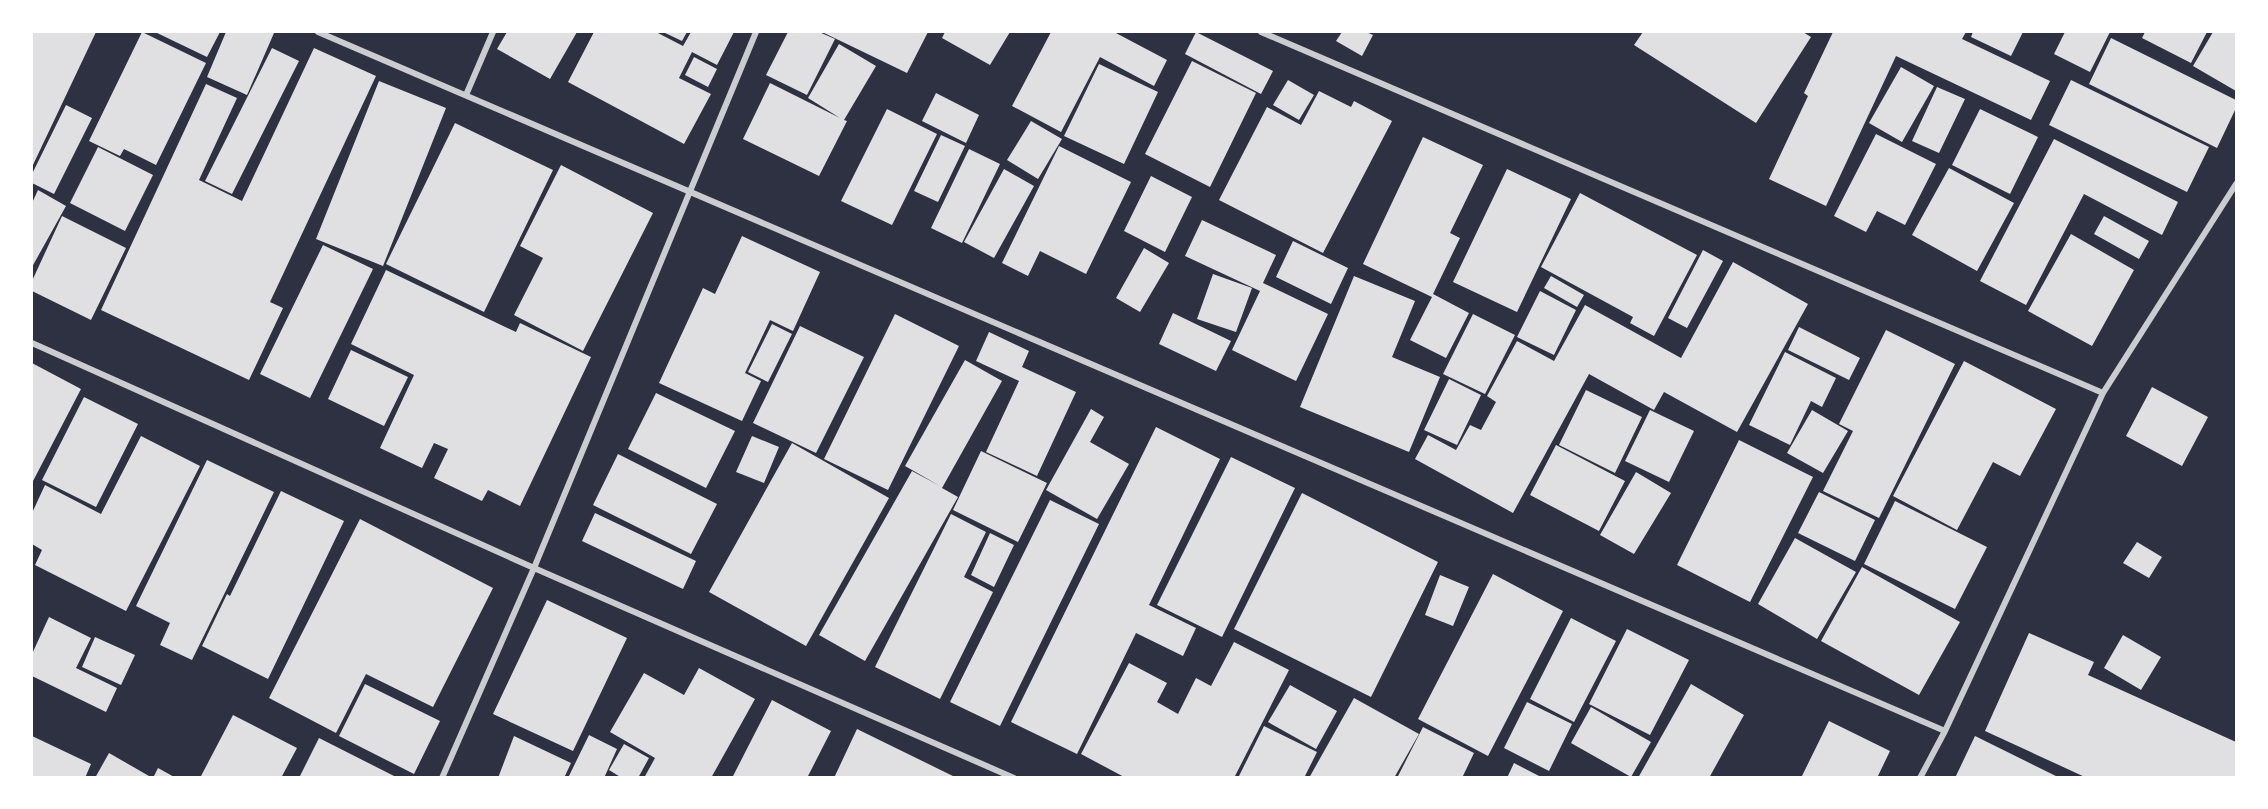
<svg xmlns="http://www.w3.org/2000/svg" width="2268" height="809" font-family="Spectral,serif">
<rect width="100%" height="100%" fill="#2d3142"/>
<path fill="#e0e0e3" d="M32,32H96L32,167Z
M142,32L206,63L156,165L124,149L120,156L89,141Z
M155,32H220L207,57Z
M226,32L274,33L247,95L207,77Z
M507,32H577L550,79L497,49Z
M594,32H656L683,46L691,32H734L717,65L692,52L679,78L711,94L684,144L568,82Z
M663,32H687L682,41Z
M788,32H819L835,39L807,95L766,75Z
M822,32H928L907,73Z
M945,32H1010L990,65L942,38Z
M1051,32H1114L1167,60L1154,86L1100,57L1061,132L1012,106Z
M1196,32L1273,71L1261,94L1185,54Z
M1342,32H1366L1373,35L1362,56L1336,41Z
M1643,32H1803L1811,37L1756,123L1634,45Z
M1833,32H1966L1962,39L2050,81L2031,120L1896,56L1826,206L1769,179L1808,96L1804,93Z
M1973,32H2023L2011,56L1971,37Z
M2065,32H2110L2090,72L2054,54Z
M2145,32H2207L2191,63L2142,38Z
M2213,32H2236V91L2193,66Z
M2111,38L2236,100V108L2217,148L2089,84Z
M839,44L876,66L844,120L847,121L819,176L743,139L770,83L840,118L808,98Z
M272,48L299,61L232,194L205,181Z
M314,48L376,76L270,302L283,308L249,380L101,310L206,84L237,98L199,180L242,201Z
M694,57L717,69L708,87L685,75Z
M1192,61L1256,93L1210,187L1145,154Z
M1099,64L1158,92L1124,164L1064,136Z
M1901,67L1934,86L1902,142L1869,123Z
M1288,80L1314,95L1299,120L1273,105Z
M2071,80L2209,147L2187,192L2049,125Z
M379,81L446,108L383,266L316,239Z
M1937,87L1965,99L1939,153L1912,141Z
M1319,91L1351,107L1354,101L1392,121L1323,253L1219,200L1267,107L1301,125Z
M936,93L979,115L966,143L922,121Z
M66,105L92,118L54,194L32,183V174Z
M887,109L937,134L892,225L841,201Z
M1980,109L2038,137L2010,194L1952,165Z
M1031,121L1062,139L1038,179L1007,160Z
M455,123L553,170L484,312L386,264Z
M1876,134L1936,164L1905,225L1877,211L1866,232L1834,216Z
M941,135L965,146L938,202L914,191Z
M1423,137L1483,165L1450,233L1460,238L1433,294L1469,313L1446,358L1410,340L1432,297L1363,264Z
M2054,139L2178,202L2162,235L2084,194L2026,305L1980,281Z
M1059,146L1131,182L1086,274L1040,251L1028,276L1002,263Z
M98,147L153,175L125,231L70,203Z
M969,149L1000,164L962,243L931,228Z
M561,165L653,213L583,351L514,315L543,258L520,246Z
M1949,168L2014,203L1977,271L1912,235Z
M1004,169L1034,186L994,258L964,242Z
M1507,169L1571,199L1517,312L1453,282Z
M1151,176L1192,197L1165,252L1124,231Z
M38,190L66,206L32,267V203Z
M1580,193L1697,255L1654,336L1630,323L1633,317L1541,267Z
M62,216L126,248L91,320L32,291V281Z
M2104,216L2149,241L2139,259L2094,234Z
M1202,220L1276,255L1263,283L1328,314L1296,381L1232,350L1260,291L1185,256Z
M2071,234L2134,270L2092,346L2028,311Z
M742,236L820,272L793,331L770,320L745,373L761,381L742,421L659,383L703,288L715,294Z
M1293,241L1348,268L1331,304L1276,277Z
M323,245L373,269L310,398L260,374Z
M1144,248L1169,263L1140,312L1116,298Z
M1703,250L1723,261L1687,328L1668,318Z
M1733,262L1808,304L1737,432L1664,392L1654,410L1589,374L1513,513L1415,459L1428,435L1456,450L1470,425L1481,430L1496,402L1487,396L1517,341L1554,361L1585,305L1681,358Z
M386,270L516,332L520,323L591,357L520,506L488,490L482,501L434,478L448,449L434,443L422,468L380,448L414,375L351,344Z
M1213,274L1252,288L1236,332L1197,319Z
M1354,276L1415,301L1392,357L1440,377L1409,452L1300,407Z
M1551,276L1584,295L1577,307L1544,288Z
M1540,291L1576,310L1554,355L1517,337Z
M1173,313L1231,341L1216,371L1159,344Z
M895,314L959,346L888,490L824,459Z
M1473,314L1515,335L1485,394L1443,374Z
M772,324L792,334L768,382L748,372Z
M800,326L864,357L816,453L753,423Z
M1799,327L1860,358L1849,380L1788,350Z
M1886,330L1955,364L1879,518L1823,491L1853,431L1839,424Z
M989,332L1029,351L1022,367L1076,392L1037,476L986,452L1019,381L976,361Z
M351,350L408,377L384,426L328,399Z
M1785,352L1836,378L1822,407L1811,401L1790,445L1749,425Z
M965,360L1002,381L942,488L958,497L865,661L819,635L912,471L940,486L905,466Z
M1964,361L2056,409L2020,476L1993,462L1957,530L1893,496Z
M32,363L81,389L32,483Z
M1449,379L1481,395L1457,445L1424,430Z
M2152,387L2208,417L2182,466L2126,436Z
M1586,390L1642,417L1615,473L1559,445Z
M656,393L735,431L706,488L628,449Z
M84,397L138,424L96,507L42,480Z
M1091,409L1104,417L1090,442L1129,464L1097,519L1046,490Z
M1650,410L1694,431L1669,482L1625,461Z
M1812,410L1848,431L1823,473L1787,453Z
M1156,427L1220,459L1149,605L1196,628L1183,656L1136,633L1077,754L1011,722Z
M141,436L200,466L126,611L35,565L42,550L32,544V513L45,485L101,514Z
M752,436L779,447L764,483L736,472Z
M1739,440L1813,477L1750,602L1677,565Z
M792,443L889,498L806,646L709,592Z
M1556,445L1625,481L1599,531L1530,495Z
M981,451L1047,483L1018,542L953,510Z
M618,454L717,504L691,554L593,505Z
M1231,457L1295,488L1222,637L1157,605Z
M207,460L274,492L192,660L160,645L170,623L136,606Z
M1636,472L1671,493L1634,554L1600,535Z
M281,491L344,521L268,679L202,646L227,594L230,596Z
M1819,492L1875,520L1855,561L1798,533Z
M1302,493L1438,562L1371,697L1234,629Z
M1050,500L1099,524L1000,726L950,702Z
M1895,501L1987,547L1955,609L1864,564Z
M595,513L696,561L683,589L582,541Z
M951,514L986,532L964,577L993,592L940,699L875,667Z
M360,519L493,588L433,707L366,674L336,733L269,698Z
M990,533L1014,545L994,587L971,575Z
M1795,538L1856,572L1817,639L1758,604Z
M2137,542L2162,557L2149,578L2123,563Z
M1862,567L1960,622L1919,695L1821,641Z
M1493,574L1563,611L1488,756L1418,719Z
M1440,575L1469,587L1453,626L1425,615Z
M547,600L627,638L573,751L493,714Z
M49,617L91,638L76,668L117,688L106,712L32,676V654Z
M1571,618L1616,641L1574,722L1530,699Z
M1627,629L1689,660L1650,735L1589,704Z
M2029,633L2094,662L2088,675L2236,742V778H2087L1985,731Z
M2123,635L2161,657L2141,690L2104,668Z
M95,637L135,655L121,685L82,667Z
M1234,642L1289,670L1234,778H1126L1081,754L1129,663L1167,683L1157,702L1178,714L1196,678L1211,686Z
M699,668L755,699L711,778H644L655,758L610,732L644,673L684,695Z
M365,684L440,721L414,774L339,736Z
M1691,684L1744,715L1709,778H1638Z
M1290,685L1337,711L1316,749L1268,722Z
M1354,698L1419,734L1394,778H1309Z
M772,700L831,731L807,778H732Z
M1527,702L1572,724L1549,771L1504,748Z
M1591,707L1651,742L1631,777L1571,743Z
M233,715L297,748L281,778H200Z
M1829,721L1890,751L1877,778H1801Z
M1264,726L1317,752L1304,778H1238Z
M1423,727L1474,753L1462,778H1397Z
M857,729L957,778H834Z
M589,735L617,749L604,778H568Z
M32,736L91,764L85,778H32Z
M514,736L571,763L564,778H498Z
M1975,736L2060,778H1955Z
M319,738L398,778H299Z
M624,744L649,758L638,778H622L609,770Z
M109,753L149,776L148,778H95Z
M1514,763L1543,778H1507Z
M158,768L176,778H153Z"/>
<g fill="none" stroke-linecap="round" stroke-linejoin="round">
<path stroke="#caccd0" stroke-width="6" d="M318,32L1945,731
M1261,32L2103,393
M466,95L493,32
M32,343L534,568L1014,778
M442,778L534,568L756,32
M1920,778L1945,731L2103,393L2236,184"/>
</g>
<rect width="2268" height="809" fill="none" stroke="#ffffff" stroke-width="66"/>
</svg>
